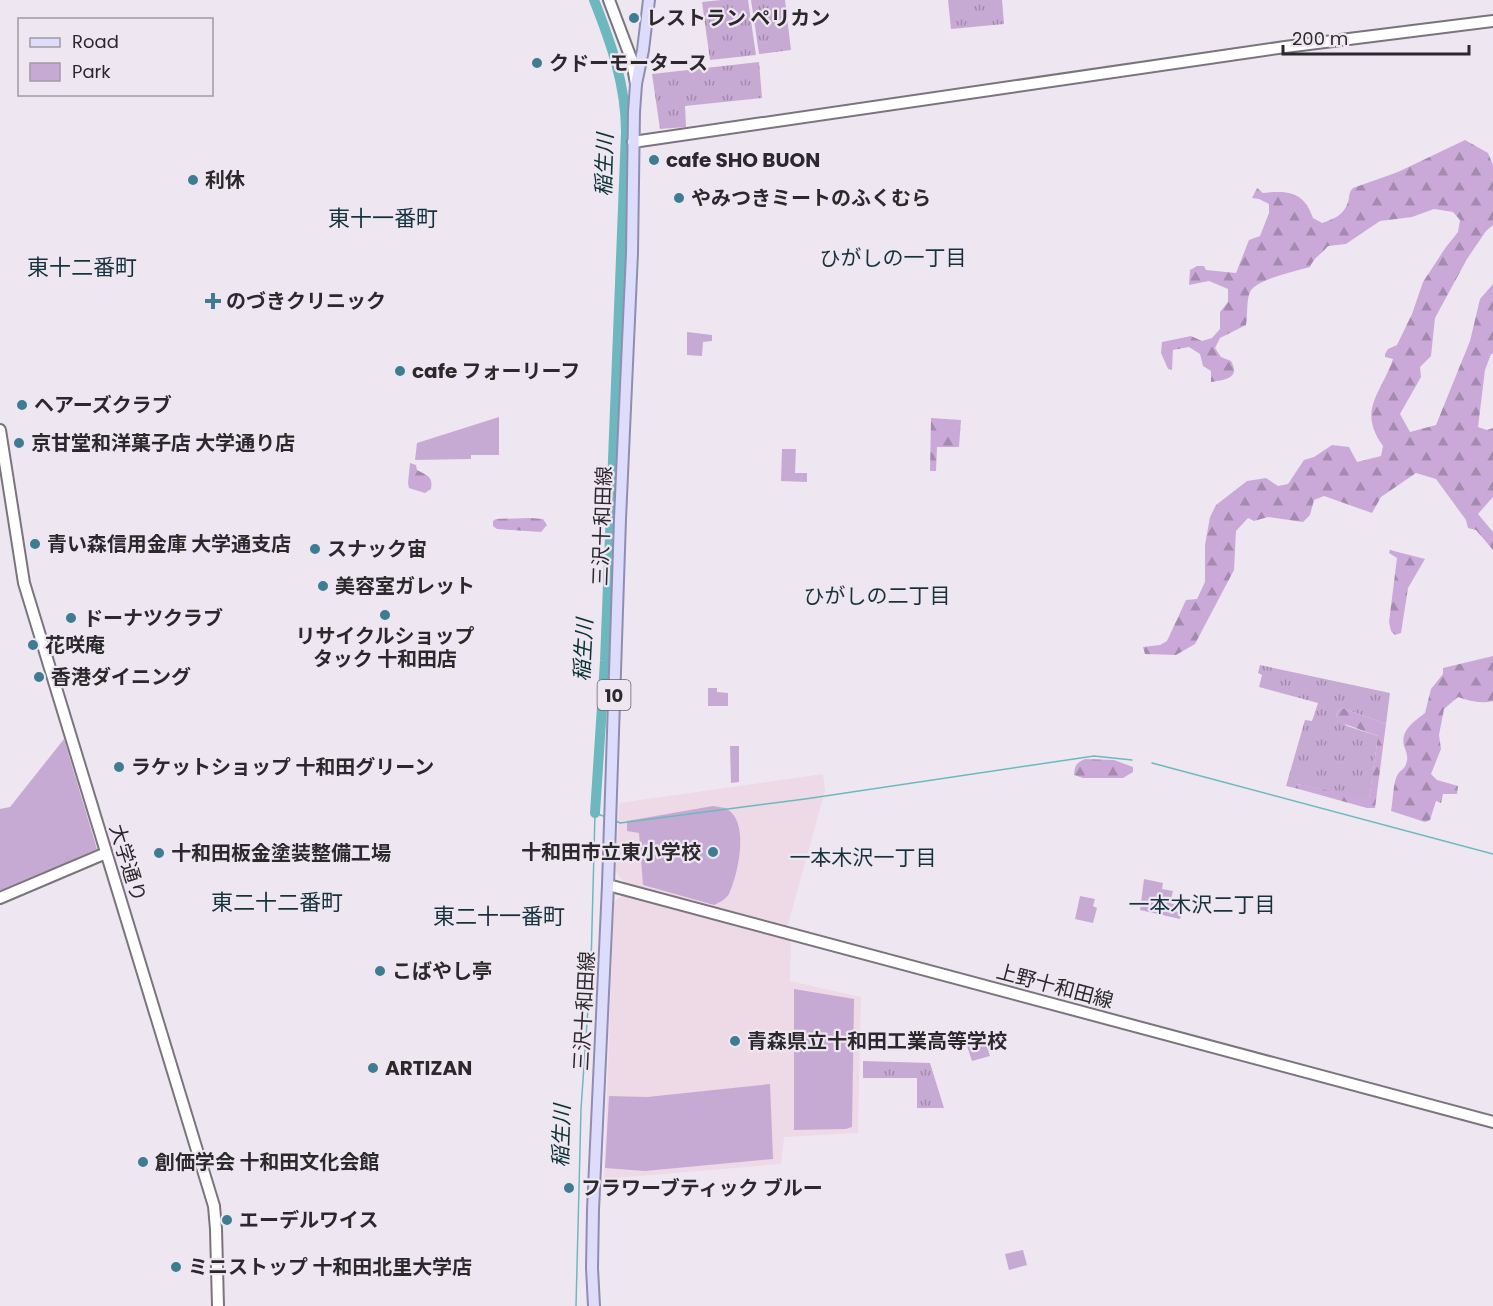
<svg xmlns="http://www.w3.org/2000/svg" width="1493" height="1306" font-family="Poppins,'Noto Sans JP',sans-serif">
<defs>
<pattern id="grass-tufts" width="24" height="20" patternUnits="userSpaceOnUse" patternTransform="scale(1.5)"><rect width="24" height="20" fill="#c7aad3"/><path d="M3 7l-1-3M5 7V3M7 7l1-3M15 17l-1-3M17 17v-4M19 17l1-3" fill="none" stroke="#a28aab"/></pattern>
<pattern id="forest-firs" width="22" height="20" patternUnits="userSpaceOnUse" patternTransform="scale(1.5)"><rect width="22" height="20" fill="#caa9d8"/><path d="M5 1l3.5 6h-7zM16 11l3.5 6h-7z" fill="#a48aaf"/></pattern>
</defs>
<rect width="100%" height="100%" fill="#eee7f1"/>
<path fill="#eed9e6" d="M823,774L825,791L787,928L624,882L616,872L619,803Z
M623,895L791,939L790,981L861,997L858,1133L784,1137L781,1164L604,1179L614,902Z"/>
<path fill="url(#grass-tufts)" d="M721,0H748L756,55L710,60L702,2Z
M751,0H785L791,50L759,54Z
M948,0H1002L1004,24L951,29Z
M759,62L762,98L685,106L686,127L660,129L652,74Z
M1260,665L1390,693L1386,724L1342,708L1337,712L1336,717L1347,726L1378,736L1369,800L1297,784L1295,788L1286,786L1305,720L1312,721L1318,703L1259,687L1262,675L1258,673Z
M863,1061L930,1063L944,1108H917V1078H863Z"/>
<path fill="url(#forest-firs)" d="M1465,140L1488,153L1493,165V225L1486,231L1467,259L1435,318L1431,356L1420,367L1421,377L1400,414L1410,432L1436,425L1470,341L1480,299L1493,284V354H1491L1485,370L1478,427L1487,430L1493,428V497L1478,514L1493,532V550L1476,530L1468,528L1466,520L1436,479L1416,473L1381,497L1372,513L1324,496L1314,500L1310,515L1303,522L1268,517L1254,521L1248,518L1236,531L1234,570L1195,644L1176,655L1145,654L1143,647L1160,645L1167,641L1186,600L1197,599L1205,582V545L1210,517L1216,505L1247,481L1266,478L1278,486L1288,484L1304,460L1314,457L1332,445L1349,447L1357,462L1381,456L1383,446C1357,410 1381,394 1393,359L1385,357V354L1388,349L1397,345L1412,314L1423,282L1446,247L1458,232L1460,220L1453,212L1434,209L1412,217L1380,221L1346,244L1328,246C1322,254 1314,257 1310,267C1297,271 1256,279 1250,292C1246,301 1248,315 1246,325L1220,338L1215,348L1221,357L1231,361C1241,379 1224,380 1211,382V371L1203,366L1200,354L1189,347L1173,350L1172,370L1168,369L1161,353L1162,342L1191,336L1202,341L1212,338L1220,329V312L1228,302V289L1209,281L1189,285L1190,270L1197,266H1204L1206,270L1236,273L1249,240L1260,236L1269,213V204L1259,199L1252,198L1257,188L1263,193C1289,190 1304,192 1313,218L1322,223C1334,219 1344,215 1348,202C1350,196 1348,193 1353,188L1398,172Z
M931,418L961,420L959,447H937L936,471H930Z
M410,463L416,465L417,470C428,476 433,476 431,489L425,493L409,488L408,483Z
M530,518L543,519L547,525L541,532L497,529L493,526V521L496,519Z
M1390,550L1425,559L1408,588L1401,633L1395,635L1391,631L1389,622L1397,558L1389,553Z
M1493,656V701C1481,704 1469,701 1458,697L1444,709L1439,735L1441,749L1431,774L1437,780L1458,786L1457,794H1443L1441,803L1436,801L1430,820L1425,822L1391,811C1393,803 1393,781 1398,774C1400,770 1405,769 1406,764C1409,757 1406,752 1404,746C1400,730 1415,721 1425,713L1431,689L1443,674V668Z
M1342,708L1386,724L1375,808H1367L1295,788L1297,784L1369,799L1378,736L1339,722L1336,717L1337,712Z
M1085,759L1114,760L1133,767V772L1123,778H1083L1074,775C1075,765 1076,763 1085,759Z"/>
<path fill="#c7aad3" d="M687,332L712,335V341L703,342L702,356L687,355Z
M499,417V455H471V459L415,460L417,443Z
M782,449H796L795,473H807V482L781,481Z
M708,688H717V692L728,693V706H708Z
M64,739L97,849L0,892V809L10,807Z
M730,746H739V782L731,783Z
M713,806C717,807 724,807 727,809C750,822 738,875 729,894C725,900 720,902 714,905L643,885L639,833L627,831V821Z
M1144,879L1163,883L1162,889L1173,891L1170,903L1176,905L1175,911L1182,913L1180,919L1140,910Z
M1080,896L1095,899L1093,906L1097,908L1093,923L1075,919Z
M794,989L854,999L852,1127L846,1129L794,1130Z
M986,1043L990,1056L972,1061L967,1046Z
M770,1084L773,1159L645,1171L605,1168L609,1096L647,1097Z
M1023,1250L1027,1265L1009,1270L1005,1254Z"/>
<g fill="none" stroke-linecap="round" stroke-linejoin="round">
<path stroke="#6db8bf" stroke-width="1.5" d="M1152,763L1493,854
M616,821L620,823L805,799L1094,756L1132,760
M576,1306L581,1109L591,965L595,813L606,817"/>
<path stroke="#6db8bf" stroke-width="10" d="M594,0C611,43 626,85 626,132L605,661L595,813"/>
<defs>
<path id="secondary" d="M609,0L632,61L636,84
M633,142L1285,47L1493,21
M0,430L24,583L214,1206L216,1229L218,1306
M608,885L1493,1122
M0,898L106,853"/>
<path id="primary" d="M594,1306L592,1268L593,1210L608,885L620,519L632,253L634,112L636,84L643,50L649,0"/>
</defs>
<use href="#secondary" stroke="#7a747c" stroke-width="14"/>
<use href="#primary" stroke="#908eb0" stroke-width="14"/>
<use href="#secondary" stroke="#fff" stroke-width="10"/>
<use href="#primary" stroke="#dddcfa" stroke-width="10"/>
</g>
<g fill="#3e7c92" stroke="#eee7f1" stroke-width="2">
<circle cx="634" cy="18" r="6"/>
<circle cx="537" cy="63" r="6"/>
<circle cx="654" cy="160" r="6"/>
<circle cx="193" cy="180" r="6"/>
<circle cx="679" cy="198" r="6"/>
<path d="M210 292h6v6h6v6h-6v6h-6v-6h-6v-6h6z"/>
<circle cx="400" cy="371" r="6"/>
<circle cx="22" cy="405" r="6"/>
<circle cx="19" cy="443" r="6"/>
<circle cx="35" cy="544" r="6"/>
<circle cx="315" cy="549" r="6"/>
<circle cx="323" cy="586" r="6"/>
<circle cx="385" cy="615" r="6"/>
<circle cx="71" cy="618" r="6"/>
<circle cx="33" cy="645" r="6"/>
<circle cx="39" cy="677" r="6"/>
<circle cx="119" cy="767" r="6"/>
<circle cx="713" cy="852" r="6"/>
<circle cx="159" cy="853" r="6"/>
<circle cx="380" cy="971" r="6"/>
<circle cx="735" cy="1041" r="6"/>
<circle cx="373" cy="1068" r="6"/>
<circle cx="143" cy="1162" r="6"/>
<circle cx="569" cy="1188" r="6"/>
<circle cx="227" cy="1220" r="6"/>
<circle cx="176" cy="1267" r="6"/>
</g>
<g text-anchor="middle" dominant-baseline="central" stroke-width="4.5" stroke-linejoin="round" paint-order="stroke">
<rect fill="#eee7f1" stroke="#666267" stroke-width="1.5" x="597.5" y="680" width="33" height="30" rx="4.5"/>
<g font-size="18" font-weight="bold" fill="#2b292c">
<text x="614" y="695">10</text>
</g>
<g font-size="20" font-weight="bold" fill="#2b292c" stroke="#eee7f1" text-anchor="start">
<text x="646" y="18">レストラン ペリカン</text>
<text x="549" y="63">クドーモータース</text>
<text x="666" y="160">cafe SHO BUON</text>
<text x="205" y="180">利休</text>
<text x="691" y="198">やみつきミートのふくむら</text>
<text x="226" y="301">のづきクリニック</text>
<text x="412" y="371">cafe フォーリーフ</text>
<text x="34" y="405">ヘアーズクラブ</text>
<text x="31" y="443">京甘堂和洋菓子店 大学通り店</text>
<text x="47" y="544">青い森信用金庫 大学通支店</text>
<text x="327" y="549">スナック宙</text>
<text x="335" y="586">美容室ガレット</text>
<text x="83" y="618">ドーナツクラブ</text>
<text x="385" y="636" text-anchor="middle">リサイクルショップ<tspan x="385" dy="23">タック 十和田店</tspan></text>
<text x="45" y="645">花咲庵</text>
<text x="51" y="677">香港ダイニング</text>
<text x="131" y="767">ラケットショップ 十和田グリーン</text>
<text x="701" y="852" text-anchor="end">十和田市立東小学校</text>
<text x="171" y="853">十和田板金塗装整備工場</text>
<text x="392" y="971">こばやし亭</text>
<text x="747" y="1041">青森県立十和田工業高等学校</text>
<text x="385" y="1068">ARTIZAN</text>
<text x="155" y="1162">創価学会 十和田文化会館</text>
<text x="581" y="1188">フラワーブティック ブルー</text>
<text x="239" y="1220">エーデルワイス</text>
<text x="188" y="1267">ミニストップ 十和田北里大学店</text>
</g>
<g font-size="20" fill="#2b292c" stroke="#eee7f1">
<text transform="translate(602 526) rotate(-88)">三沢十和田線</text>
<text transform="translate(128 863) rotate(73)">大学通り</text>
<text transform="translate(1055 986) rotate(15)">上野十和田線</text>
<text transform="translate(584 1011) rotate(-87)">三沢十和田線</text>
</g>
<g font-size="21" font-style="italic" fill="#0a3134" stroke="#eee7f1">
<text transform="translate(604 165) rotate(-88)">稲生川</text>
<text transform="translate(583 650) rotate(-87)">稲生川</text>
<text transform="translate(561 1136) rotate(-88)">稲生川</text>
</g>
<g font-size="21" fill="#15323d" stroke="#eee7f1">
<text x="893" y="257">ひがしの一丁目</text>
<text x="877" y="595">ひがしの二丁目</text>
<text x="863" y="857">一本木沢一丁目</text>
<text x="1202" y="904">一本木沢二丁目</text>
</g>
<g font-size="22" fill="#15323d" stroke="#eee7f1">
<text x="383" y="218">東十一番町</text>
<text x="82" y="267">東十二番町</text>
<text x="277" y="902">東二十二番町</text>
<text x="499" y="916">東二十一番町</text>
</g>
</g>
<rect x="18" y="18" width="195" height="78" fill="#eee7f1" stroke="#a09ba2" stroke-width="1.5"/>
<rect x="30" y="38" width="30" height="9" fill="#dddcfa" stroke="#a09ba2" stroke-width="1.5"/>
<text x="72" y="48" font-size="18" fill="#2b292c">Road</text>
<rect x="30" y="63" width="30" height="18" fill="#c7aad3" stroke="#a09ba2" stroke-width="1.5"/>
<text x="72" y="78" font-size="18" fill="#2b292c">Park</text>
<path d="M1283 45v9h186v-9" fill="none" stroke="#2b292c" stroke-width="3"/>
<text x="1292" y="45" font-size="18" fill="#2b292c" stroke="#eee7f1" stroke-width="4.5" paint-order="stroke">200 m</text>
</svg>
